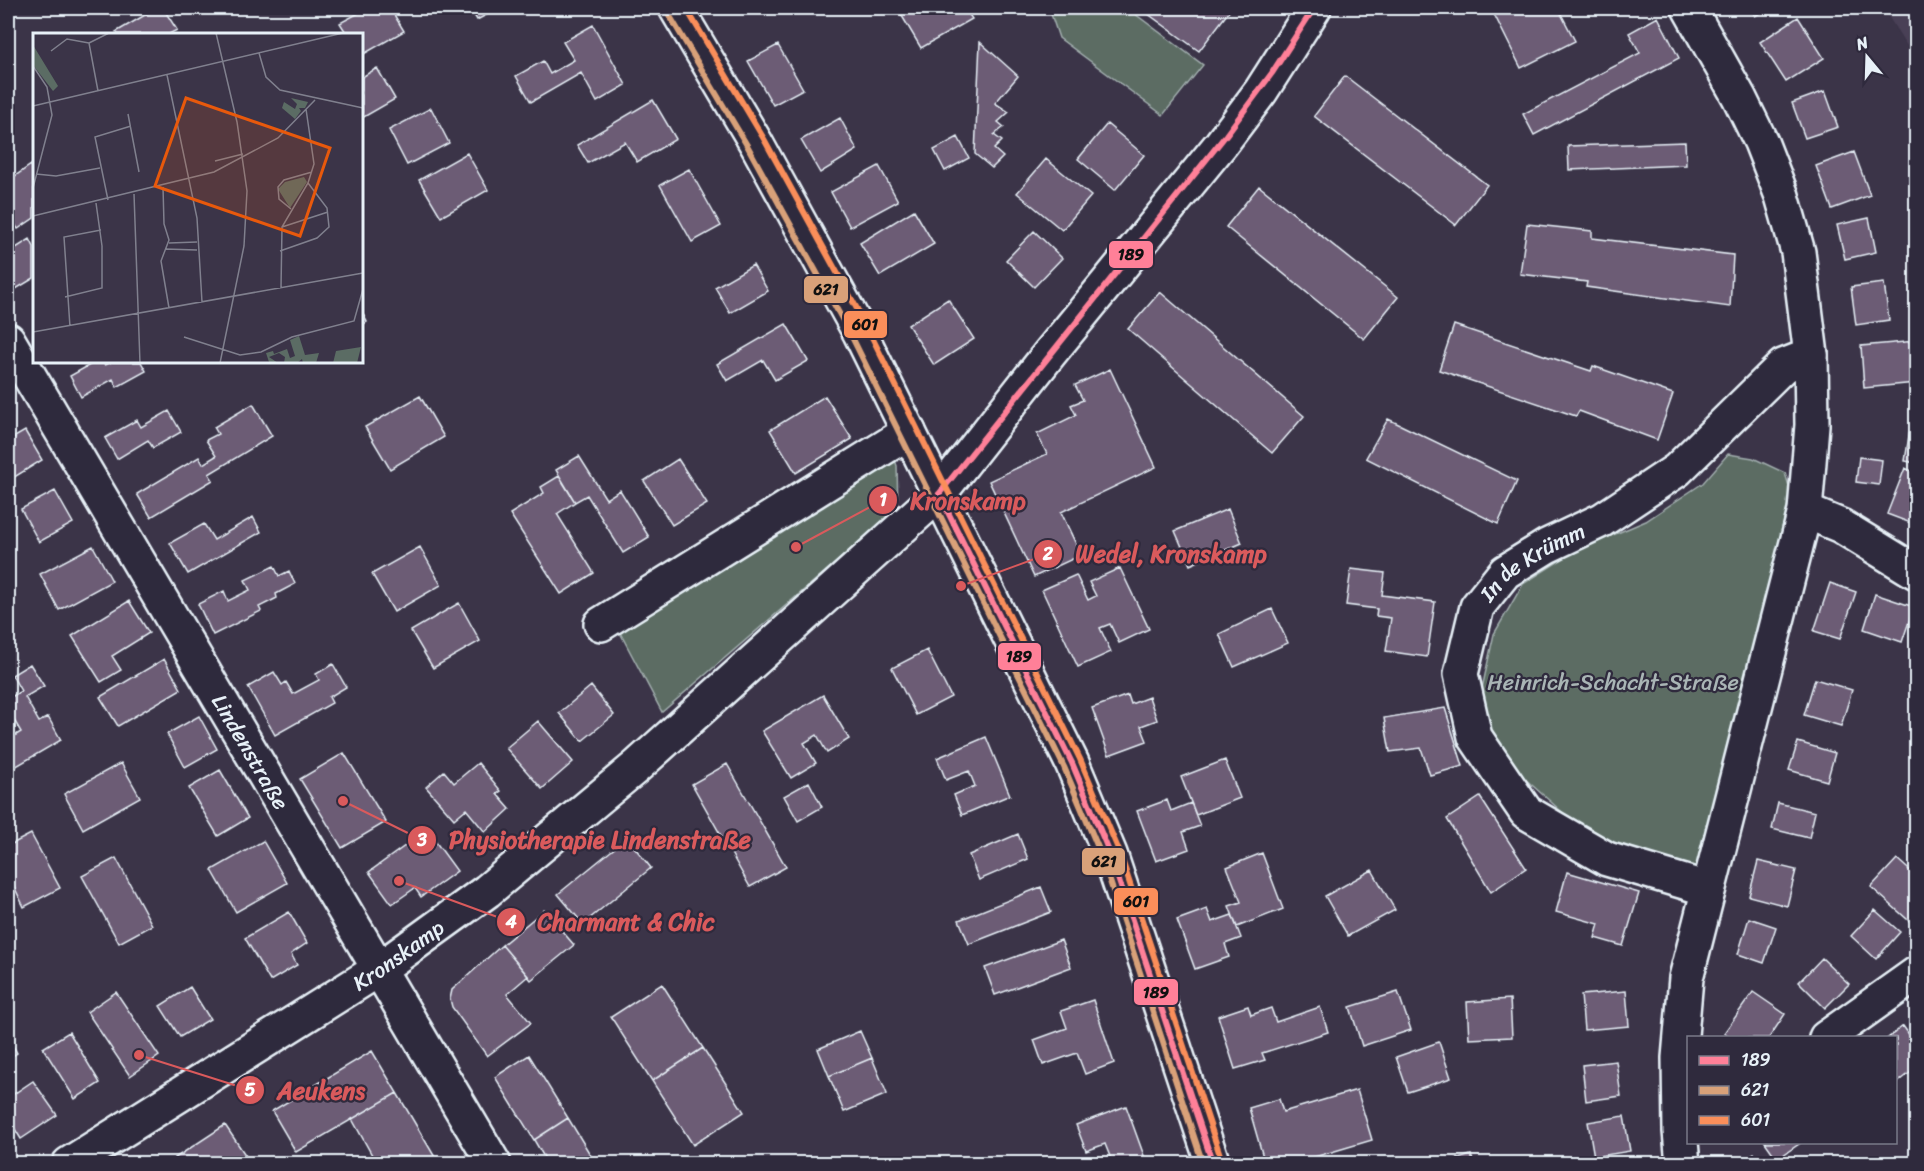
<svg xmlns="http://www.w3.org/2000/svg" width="1924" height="1171" font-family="Sriracha,sans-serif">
<rect width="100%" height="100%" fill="#3b3448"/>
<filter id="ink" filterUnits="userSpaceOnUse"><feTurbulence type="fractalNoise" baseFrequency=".0167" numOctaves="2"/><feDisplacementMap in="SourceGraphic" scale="12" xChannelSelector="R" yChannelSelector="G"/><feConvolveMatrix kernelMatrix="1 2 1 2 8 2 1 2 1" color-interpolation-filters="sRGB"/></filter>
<g filter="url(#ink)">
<path fill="#4a4056" d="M1883,8H1916V60Z"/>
<path fill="#5b6c64" stroke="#a2aeae" stroke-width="1.5" d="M1049,8H1127L1203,65L1163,115L1059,38Z
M891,448L897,466L898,509L662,712L616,625Z
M1728,454L1753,458L1785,473L1792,496L1695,872L1632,855L1570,819L1505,761L1479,702L1494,634L1523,584L1575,551L1646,521L1703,483Z"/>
<path fill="#6c5b75" stroke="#e8f1f8" stroke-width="1.5" d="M157,8H163L177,30L169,34H118L116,32Z
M368,8H390L404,31L362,55V34H347L340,23Z
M470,8H499L477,20Z
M906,8H965L972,19L921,48L899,11Z
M1140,8H1226L1230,10L1199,51Z
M1491,8H1558L1575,41L1521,68Z
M1750,8H1769L1755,16Z
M1658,17L1679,58L1534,135L1523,114L1640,53L1629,33Z
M1798,17L1824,58L1786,82L1760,42Z
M593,25L626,85L597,102L581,73L531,102L516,76L543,61L550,74L574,60L563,42Z
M980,42L1018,76L995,103L1009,112L998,122L1004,127L994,135L1002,141L994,149L1003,157L992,168L975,154Z
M778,45L803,89L773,105L748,61Z
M377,68L395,99L362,118V77Z
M1345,76L1487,185L1456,225L1314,116Z
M1825,91L1838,127L1805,138L1792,103Z
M653,100L676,139L637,162L625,142L588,163L577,145Z
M431,108L449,143L407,165L389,130Z
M840,118L857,150L820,173L801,140Z
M1107,124L1144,155L1115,190L1078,159Z
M958,137L969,158L945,171L934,150Z
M1685,142L1686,165L1569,170L1568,146Z
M1854,152L1870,195L1832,209L1816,166Z
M467,153L488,190L441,217L419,180Z
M1046,159L1091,196L1062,230L1017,193Z
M34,163V218L18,229L8,214V181Z
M879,166L898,201L850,227L831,192Z
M689,169L721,226L692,242L660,185Z
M1259,186L1398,297L1364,339L1226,227Z
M914,210L934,244L880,276L860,243Z
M1869,218L1876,252L1845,259L1837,225Z
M1527,224L1592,231V238L1733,255L1730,307L1586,287L1587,282L1520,274Z
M1034,231L1062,258L1034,287L1006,260Z
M30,239L34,247V278L11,292L8,286V253Z
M753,265L768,291L730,313L715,287Z
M1884,283L1889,320L1856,325L1851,287Z
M1160,292L1304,416L1272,453L1128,329Z
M948,299L974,339L934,365L908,325Z
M362,312L367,322L362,325Z
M786,324L808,361L775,380L763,360L727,381L717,364Z
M1454,325L1591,371L1593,366L1673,394L1657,440L1579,411L1576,416L1439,370Z
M1916,341V383L1864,388L1861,346Z
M95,362H103L105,365L112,362H141L146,371L117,387L113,379L81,397L70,376Z
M1110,369L1156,467L1061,512L1081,555L1034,577L989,481L1047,454L1037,434L1076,415L1071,405L1083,400L1075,385Z
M420,396L444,437L390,469L365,427Z
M825,396L852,439L796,473L770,430Z
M253,404L272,436L209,474L213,480L151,517L137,494L199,457L203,464L216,456L206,440L218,434L214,427Z
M1913,410L1916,411V463L1905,461Z
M169,411L181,432L153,448L148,440L117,459L105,438L137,420L141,427Z
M1388,419L1517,481L1498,524L1366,458Z
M25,431L42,460L8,481V441Z
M579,456L606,499L620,490L649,537L623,553L587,495L575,502L556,470Z
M1859,457L1882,460L1879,485L1856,482Z
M678,459L707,504L672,525L644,481Z
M1905,468L1916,473V525L1887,514Z
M559,476L575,502L557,514L594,573L561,594L510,514L544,493L541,487Z
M55,491L73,523L39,542L21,509Z
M1228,509L1242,543L1190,565L1175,531Z
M253,517L261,532L188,574L170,543L204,524L214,540Z
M93,546L112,581L59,610L40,574Z
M420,547L441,585L394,612L372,574Z
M274,566L279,576L289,571L295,584L276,594L277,598L259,607L261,611L213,635L198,604L224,591L228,601L250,590L245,580Z
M1120,568L1149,629L1119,643L1110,624L1100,628L1111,652L1078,667L1042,590L1076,575L1088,600L1096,596L1089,582Z
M1351,569L1385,573L1382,595L1435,602L1427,657L1386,651L1391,618L1376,616L1377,609L1346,605Z
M1830,583L1856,592L1840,639L1814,631Z
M1875,594L1914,607L1902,642L1864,629Z
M129,601L149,633L112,656L121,670L101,682L72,636Z
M459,603L480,641L433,668L411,631Z
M1272,609L1288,643L1234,667L1219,634Z
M927,650L951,697L916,715L892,668Z
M164,659L181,689L118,726L100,697Z
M30,664L44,686L25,697L39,722L48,717L61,740L8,771V740L21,732L8,710V699L21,691L12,675Z
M333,664L346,687L329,697L332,703L275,735L248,687L274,672L282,685L286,682L293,694L319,680L316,674Z
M1815,679L1852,690L1841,726L1804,715Z
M591,686L614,715L582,741L559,713Z
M823,695L849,739L827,753L817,735L804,743L816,763L791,778L762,731Z
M1128,695L1131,704L1149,697L1157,720L1141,726L1147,741L1109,755L1092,708Z
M1445,708L1463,766L1430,775L1421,748L1390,752L1384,718Z
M199,716L217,749L185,767L167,734Z
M538,721L573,762L542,789L506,748Z
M986,737L1010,795L962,815L954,795L975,786L969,771L946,780L937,758Z
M1798,742L1835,753L1827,781L1789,770Z
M344,753L386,822L342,848L300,779Z
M1225,760L1240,798L1196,815L1181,777Z
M121,763L140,797L83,829L64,794Z
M478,763L501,791L497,794L510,809L485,832L466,809L454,819L426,787L444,771L454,783Z
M727,764L786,867L750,887L692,784Z
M220,770L248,818L218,836L189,788Z
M809,782L822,807L798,821L784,796Z
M1480,797L1526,868L1491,892L1447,819Z
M1167,800L1171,811L1191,803L1200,826L1183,832L1189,849L1156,861L1137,811Z
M1778,803L1815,812L1809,838L1772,829Z
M427,830L457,871L421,897L415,888L392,904L369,872Z
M31,834L60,888L24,907L8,874V846Z
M1018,834L1028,859L979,880L969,855Z
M627,838L651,868L583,924L558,894Z
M263,841L287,883L236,912L212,870Z
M1262,853L1283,909L1237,927L1229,906L1241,902L1227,867Z
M116,858L152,925L119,943L82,876Z
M1897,859L1916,876V927L1871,887Z
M1758,861L1796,870L1787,906L1749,896Z
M1372,870L1395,910L1348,936L1325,896Z
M1567,872L1639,893L1623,946L1595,938L1599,924L1556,912Z
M1041,887L1051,912L969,944L959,920Z
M1207,909L1212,922L1232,915L1241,938L1225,944L1229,957L1195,969L1177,920Z
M544,910L574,945L531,980L502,945Z
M1875,910L1900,932L1876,959L1851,936Z
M289,912L307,943L291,954L297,965L270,981L245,938Z
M1749,918L1776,927L1764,963L1738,954Z
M1061,940L1071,967L995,995L985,968Z
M502,945L528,976L507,994L531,1023L487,1056L452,1007L450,999L452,990Z
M1822,958L1849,984L1825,1008L1799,982Z
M662,984L703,1048L652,1081L611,1017Z
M190,987L210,1019L180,1037L160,1006Z
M1626,991L1629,1026L1584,1030L1581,995Z
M116,992L159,1056L130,1076L87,1012Z
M1398,992L1411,1030L1362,1046L1350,1007Z
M1753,992L1785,1014L1769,1038H1731L1724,1033Z
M1510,999L1512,1037L1469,1039L1467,1002Z
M1093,1000L1114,1063L1085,1074L1077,1053L1043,1065L1034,1040L1067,1028L1061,1011Z
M1248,1006L1251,1015L1271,1008L1276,1022L1320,1007L1328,1032L1262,1053L1265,1060L1235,1069L1218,1016Z
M1903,1026L1916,1044V1068L1896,1084V1038H1888Z
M860,1031L872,1058L829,1076L818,1049Z
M69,1032L100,1083L75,1099L43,1048Z
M8,1037L17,1053L8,1059Z
M1439,1042L1451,1078L1408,1092L1396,1057Z
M703,1048L744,1112L693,1145L652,1081Z
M372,1051L397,1093L296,1152L272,1111Z
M529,1055L568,1118L534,1140L495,1077Z
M872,1058L887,1094L844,1112L829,1076Z
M1616,1061L1621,1096L1586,1101L1582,1065Z
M33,1081L57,1115L21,1139L8,1118V1098Z
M1357,1090L1372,1140L1291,1164H1265L1249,1108L1279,1099L1283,1112Z
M397,1093L439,1164H377L352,1119Z
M1126,1106L1147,1164H1099L1111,1159L1105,1144L1086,1151L1076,1125Z
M1624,1116L1630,1151L1594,1157L1588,1122Z
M568,1118L596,1164H548L534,1140Z
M225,1125L246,1156L234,1164H179L175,1158Z
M1765,1142H1802L1777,1159Z
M1754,1153L1760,1164H1736Z
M1471,1155L1474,1164H1441Z
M1899,1157L1904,1164H1892Z"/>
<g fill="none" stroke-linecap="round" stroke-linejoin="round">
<defs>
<g id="minor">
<path d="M676,8L756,143L860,333L1072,763L1110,854L1213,1164"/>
<path id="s1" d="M8,340L494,1164"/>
<path d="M1805,511L1841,526L1916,572"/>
<path d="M601,624L909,432"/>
<path id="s2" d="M1708,889L1607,859L1526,812L1475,737L1461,674L1477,607L1505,572L1547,546L1602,520L1677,470L1783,366L1811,355"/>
<path d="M1826,1038L1916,974"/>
<path id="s3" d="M69,1164L378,970L487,891L636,767L939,494L1050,353L1221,144L1261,91L1314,8"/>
<path d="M1683,1164L1680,1131L1679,1058L1686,978L1805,511L1812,425L1811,355L1798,252L1782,196L1761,142L1739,97L1689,8"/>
</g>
</defs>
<use href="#minor" stroke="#e8f1f8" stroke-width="38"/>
<use href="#minor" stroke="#2f2a3d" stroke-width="33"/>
<defs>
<path id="bus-1" d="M939,494L1072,763L1110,854L1213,1164
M939,494L1226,135L1272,73L1314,8"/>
<path id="bus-2" d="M668,13L748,147L852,337L1064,767L1102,857L1203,1164"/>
<path id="bus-3" d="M686,8L764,139L868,329L1080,759L1119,851L1222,1161"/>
</defs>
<use href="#bus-1" stroke="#2f2a3d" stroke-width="10"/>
<use href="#bus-2" stroke="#2f2a3d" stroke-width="10"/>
<use href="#bus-3" stroke="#2f2a3d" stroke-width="10"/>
<use href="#bus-1" stroke="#ff8098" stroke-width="6"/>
<use href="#bus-2" stroke="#d9a179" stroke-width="6"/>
<use href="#bus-3" stroke="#fa8e5a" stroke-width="6"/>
</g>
</g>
<g text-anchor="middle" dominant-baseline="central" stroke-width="4.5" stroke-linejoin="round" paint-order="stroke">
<g font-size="22" fill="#e8f1f8" stroke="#2f2a3d">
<text stroke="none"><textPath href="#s2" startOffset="496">In de Krümm</textPath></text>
<text stroke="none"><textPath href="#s1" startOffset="478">Lindenstraße</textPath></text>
<text stroke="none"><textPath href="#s3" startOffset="390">Kronskamp</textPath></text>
</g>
<g font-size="22" fill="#a9b5b5" stroke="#2f2a3d">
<text x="1613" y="682">Heinrich-Schacht-Straße</text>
</g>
</g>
<g transform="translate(33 33)">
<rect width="330" height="330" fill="#3b3448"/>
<path d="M0,12L25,53L20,58L0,32ZM258,65L275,69L272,75H266L268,78L262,86L249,75L251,69L262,76L264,71ZM271,144L274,149L257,175L245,156L252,149ZM266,303L272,322L286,320L283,330H270L269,326L264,330H251L252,324L246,320L236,324L245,330L236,329L233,320L240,318L241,321L254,316L257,325L262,323L257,307ZM328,314L324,330H300L303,318Z" fill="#5b6c64"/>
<path fill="none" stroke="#80808e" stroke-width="1.5" d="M135,0H158M183,0L204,89L214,158L211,213L187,330M56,10L65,58M56,10L76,0M18,18L34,6L56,10M226,20L233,44L247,57L330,75M0,33L14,54L19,82L0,155M134,42L164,185L169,269M0,73L310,0M95,81L106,139M182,128L210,121M3,141L23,143L67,135M130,154L131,191L136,207L128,228L136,275M101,161L107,330M75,167L62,104L98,93M258,176L246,166L245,154L251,147L279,139M0,183L181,139L245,105L282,67M249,194L295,179M136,210L164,209M132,216L164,217M247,218L284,205L296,194L294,175L275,150M248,255L249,194L275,150L281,131L273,76M32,264L69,255V213L63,170M37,294L31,204L68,197M0,299L330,240M151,304L207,322L228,319L259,304L321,288L330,256"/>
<path fill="#e8590c" fill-opacity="0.15" stroke="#e8590c" stroke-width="3" d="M153,65L297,115L267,203L122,153Z"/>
<rect width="330" height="330" fill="none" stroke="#e8f1f8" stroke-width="3"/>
</g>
<path fill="none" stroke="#da5a5c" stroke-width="2" d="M796 547L883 500M961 586L1048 554M343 801L422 840M399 881L511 922M139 1055L250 1090"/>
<g fill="#da5a5c" stroke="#2f2a3d" stroke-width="2">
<circle cx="796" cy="547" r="6"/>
<circle cx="961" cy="586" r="6"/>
<circle cx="343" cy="801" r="6"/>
<circle cx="399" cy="881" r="6"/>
<circle cx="139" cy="1055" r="6"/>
<circle cx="883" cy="500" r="15"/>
<circle cx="1048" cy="554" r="15"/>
<circle cx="422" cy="840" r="15"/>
<circle cx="511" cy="922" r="15"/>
<circle cx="250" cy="1090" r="15"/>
</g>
<g font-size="18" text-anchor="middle" font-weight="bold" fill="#fff">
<text x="883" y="506">1</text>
<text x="1048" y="560">2</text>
<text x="422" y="846">3</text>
<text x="511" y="928">4</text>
<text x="250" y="1096">5</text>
</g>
<g font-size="24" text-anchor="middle" font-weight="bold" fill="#da5a5c" stroke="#2f2a3d" stroke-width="4.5" stroke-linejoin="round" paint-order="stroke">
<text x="968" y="509">Kronskamp</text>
<text x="1171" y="562">Wedel, Kronskamp</text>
<text x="600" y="848">Physiotherapie Lindenstraße</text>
<text x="626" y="930">Charmant &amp; Chic</text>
<text x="321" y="1099">Aeukens</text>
</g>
<g stroke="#2f2a3d" stroke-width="2">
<rect x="1108" y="240" width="46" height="29" rx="6" fill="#ff8098"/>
<rect x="803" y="275" width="46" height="29" rx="6" fill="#d9a179"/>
<rect x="843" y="310" width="45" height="29" rx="6" fill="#fa8e5a"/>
<rect x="997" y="642" width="45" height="29" rx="6" fill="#ff8098"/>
<rect x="1081" y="847" width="45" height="29" rx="6" fill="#d9a179"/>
<rect x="1113" y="887" width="46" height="29" rx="6" fill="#fa8e5a"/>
<rect x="1133" y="978" width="46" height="28" rx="6" fill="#ff8098"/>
</g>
<g font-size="16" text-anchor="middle" font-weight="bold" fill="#111">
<text x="1131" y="260">189</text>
<text x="826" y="295">621</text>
<text x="865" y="330">601</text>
<text x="1019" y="662">189</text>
<text x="1104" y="867">621</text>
<text x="1136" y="907">601</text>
<text x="1156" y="998">189</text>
</g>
<rect width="1924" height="1171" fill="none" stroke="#2f2a3d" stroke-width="30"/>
<rect x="15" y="15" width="1894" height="1141" fill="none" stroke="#e8f1f8" stroke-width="2" filter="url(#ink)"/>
<rect x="1687" y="1036" width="210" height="108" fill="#2f2a3d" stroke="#797a88" stroke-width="1.5"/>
<rect x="1699" y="1056" width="30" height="9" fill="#ff8098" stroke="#797a88" stroke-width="1.5"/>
<text x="1741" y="1066" font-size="18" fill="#e8f1f8">189</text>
<rect x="1699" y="1086" width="30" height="9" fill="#d9a179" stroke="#797a88" stroke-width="1.5"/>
<text x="1741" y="1096" font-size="18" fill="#e8f1f8">621</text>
<rect x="1699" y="1116" width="30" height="9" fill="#fa8e5a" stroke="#797a88" stroke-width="1.5"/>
<text x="1741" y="1126" font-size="18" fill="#e8f1f8">601</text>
<g transform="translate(1867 57) rotate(341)" stroke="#2f2a3d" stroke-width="4.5" paint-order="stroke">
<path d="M0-4.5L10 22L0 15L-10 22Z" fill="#e8f1f8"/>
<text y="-9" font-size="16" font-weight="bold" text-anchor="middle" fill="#e8f1f8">N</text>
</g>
</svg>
